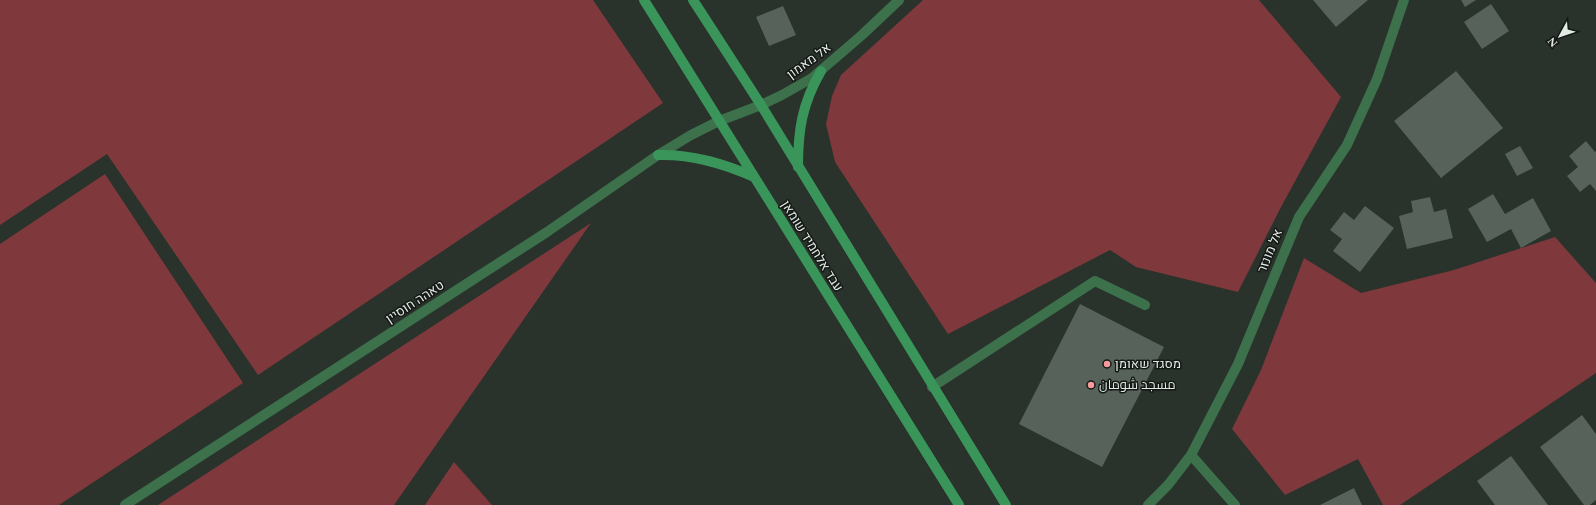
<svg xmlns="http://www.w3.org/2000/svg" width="1596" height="505" font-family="Spectral,Cairo,Heebo,serif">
<rect width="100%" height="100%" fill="#29322b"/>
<path fill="#7f393d" d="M0,0H593L663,103L258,375L107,154L0,225Z
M923,0H1259L1341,97L1281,207L1238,292L1136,267L1110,250L948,334L835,162L826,124L832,96L841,75Z
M105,174L243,383L59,505H0V244Z
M591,223L394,505H158Z
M1555,237L1596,283V373L1400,505H1383L1358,459L1285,495L1232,429L1261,370L1304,258L1361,293L1454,270Z
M454,462L492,505H425Z"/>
<path fill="#57625a" d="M1313,0H1368L1336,27Z
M1461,0H1476L1465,7Z
M1491,4L1509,31L1482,49L1464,22Z
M783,6L796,35L769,46L756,17Z
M1456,71L1503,128L1441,178L1394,121Z
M1586,141L1595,152L1596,151V191L1590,184L1580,192L1567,176L1578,167L1569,156Z
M1520,146L1533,168L1517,176L1505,154Z
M1493,194L1505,214L1533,198L1551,231L1521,248L1511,229L1487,242L1468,209Z
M1430,197L1434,212L1446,209L1453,238L1407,249L1399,216L1413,212L1411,201Z
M1365,206L1394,228L1360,272L1333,251L1342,239L1330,230L1344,212L1354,220Z
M1080,304L1164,347L1102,467L1019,424Z
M1582,415L1596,434V500L1590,505H1584L1540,447Z
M1511,456L1548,505H1495L1477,481Z
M1354,488L1362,505H1320Z"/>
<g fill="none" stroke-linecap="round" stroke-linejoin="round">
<path stroke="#3c714c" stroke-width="10" d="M932,387L1095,281L1145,305
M1191,455L1235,505"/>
<path stroke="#3c714c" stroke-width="10" d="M719,121L761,105L782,95L812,78L862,35L899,0
M1148,505L1168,485L1191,455L1238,364L1299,217L1347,145L1377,79L1404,0"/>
<path stroke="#3c714c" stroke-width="10" d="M125,505L474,279L547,232L658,155L691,135L719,121"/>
<path stroke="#3a955a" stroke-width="10" d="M644,0L959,505
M693,0L761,105L1006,505
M658,155C692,154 723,163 754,177
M798,167C798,130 802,104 821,71"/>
</g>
<g fill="#f59b9c" stroke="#141915" stroke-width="1.5">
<circle cx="1107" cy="364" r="4"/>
<circle cx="1091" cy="385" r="4"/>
</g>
<g text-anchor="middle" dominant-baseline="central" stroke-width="3" stroke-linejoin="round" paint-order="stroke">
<g font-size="13" fill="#e3e9e4" stroke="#141915">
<text transform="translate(809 61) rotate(-36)">אל מאמון</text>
<text transform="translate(812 246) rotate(58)">עבד אלחמיד שומאן</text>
<text transform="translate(1270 251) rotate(-68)">אל מונזר</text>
<text transform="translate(415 302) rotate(-33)">טאהה חוסיין</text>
</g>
<g font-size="13" fill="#e3e9e4" stroke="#141915" text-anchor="start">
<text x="1115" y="364">מסגד שאומן</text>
<text x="1099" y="385">مسجد شومان</text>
</g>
</g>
<g transform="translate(1560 36) rotate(230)" stroke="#141915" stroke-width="3" paint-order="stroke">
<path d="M0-3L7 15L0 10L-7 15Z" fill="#e3e9e4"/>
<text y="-6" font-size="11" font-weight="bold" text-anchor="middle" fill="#e3e9e4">N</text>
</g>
</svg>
